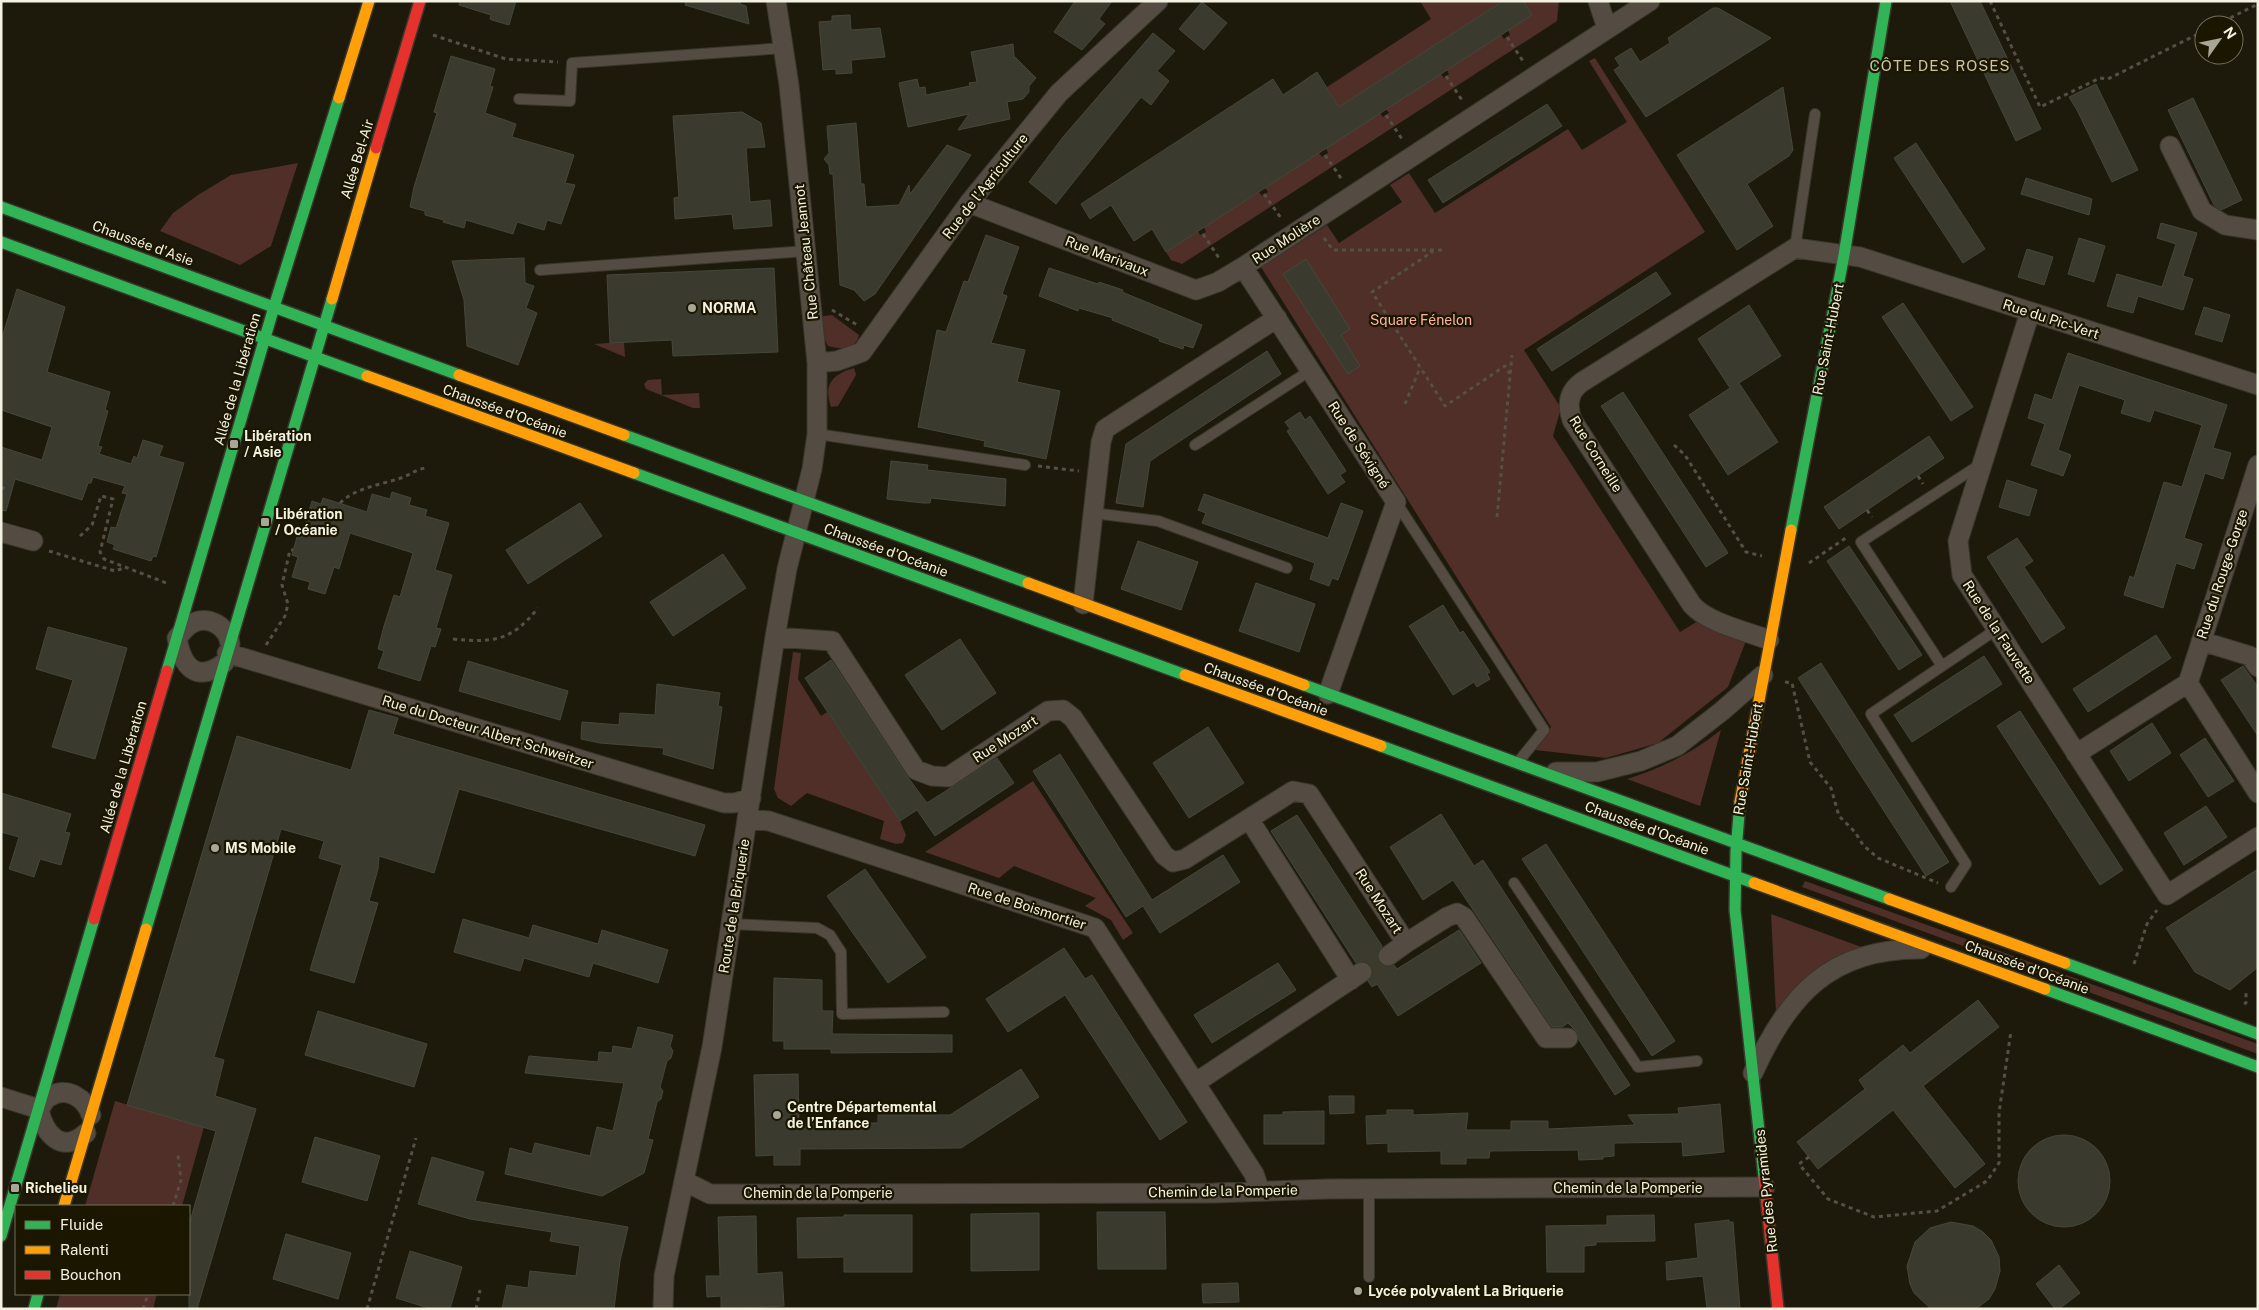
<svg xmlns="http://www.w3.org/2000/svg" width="2259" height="1310" font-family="'Public Sans',sans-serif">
<rect width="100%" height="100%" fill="#1d1a0c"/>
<path fill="#4f2f27" d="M1420,1H1503L1339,107L1327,87L1431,19Z
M1523,1H1559L1557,21L1182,264L1171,260L1166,252L1198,231L1200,235L1206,232L1204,227L1259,192L1262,196L1268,192L1265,188L1319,153L1322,157L1328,153L1326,148L1380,113L1383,117L1389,113L1386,109L1441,74L1444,78L1449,74L1447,70L1501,35L1504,39L1510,35L1508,30Z
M1595,58L1705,232L1524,350L1561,408L1553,436L1680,632L1698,621L1746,641L1728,687L1658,743L1606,758L1535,750L1551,727L1261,267L1327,225L1339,243L1402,202L1390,185L1409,173L1435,213L1568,129L1582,150L1627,122L1589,61Z
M298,163L271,246L240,265L160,231L173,213L198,195L231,175Z
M832,315L859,335C856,351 840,349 828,346L820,331L817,317Z
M624,342L625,357L594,344Z
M854,368L856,375L838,406L831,407C823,384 833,374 854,368Z
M661,379L662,395L699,393L700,408H693L646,389L644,384L648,380Z
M793,652L801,653L798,679L821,716L827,712L900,821L906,835L903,843L896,844L880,839L884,821L807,793L791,806L778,798L774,789Z
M1721,730L1700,806L1627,779C1662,768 1692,753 1721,730Z
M1033,781L1133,933L1123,940L1111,920L1085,906L1096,898L1014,866L999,878L925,852Z
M1805,881L2258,1044V1054L1802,887Z
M1771,914L1864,948C1829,958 1795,981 1776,1013Z
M115,1101L204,1127L182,1206H85Z
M60,1294H157L153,1309H56Z"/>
<path fill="#3a3b2e" stroke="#45473b" d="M460,1H516L509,25L492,20L490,19L491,15L459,5Z
M686,1H741L740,4L746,6L749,24L685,5Z
M1075,1H1112L1099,19L1105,24L1082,50L1054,32Z
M1503,1H1523L1532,15L1166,252L1152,229L1134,241L1111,205L1090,219L1081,204L1273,79L1283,95L1317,72L1339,107Z
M1950,1H1980L2041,129L2016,141Z
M1202,2L1227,23L1204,50L1179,29Z
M1713,8H1718L1771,38L1646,117L1614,70L1620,66L1615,58L1631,48L1640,62L1670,43L1668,38Z
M850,15L851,30L880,28L885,57L851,60L852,73L836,74V69L823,70L819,22L832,21V16Z
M1153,33L1175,51L1157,71L1169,81L1151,105L1141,97L1056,204L1029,182L1063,137Z
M1013,44L1014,56L1036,78L1029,86V92L1023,99L1007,102L1010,119L958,130L969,114L908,127L899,83L917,79L919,88L925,87L926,95L970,86L969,83L977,82L971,52Z
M451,56L495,69L490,86L493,87L485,113L516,124L512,137L574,155L565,183L575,185L561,224L547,220L544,230L517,222L513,234L466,220L464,228L443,222L444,220L425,215V211L410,207L414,187L437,113L434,112Z
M2096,84L2138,170L2112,182L2077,110L2069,97Z
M1783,87L1793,150L1789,156L1747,184L1773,226L1737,250L1677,155Z
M2193,98L2242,200L2221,210L2214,205L2168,110Z
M1547,104L1562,126L1443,203L1428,180Z
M742,112L761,123L765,147L746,148L750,202L770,200L772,226L734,229L732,214L675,219L674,198L679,197L673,116Z
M856,123L861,184H864L866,207L899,205L909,185L910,194L947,145L971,155L875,294L864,301L854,290L840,285L833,174H830L829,165L824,159L829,153L827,126Z
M1916,143L1985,249L1963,263L1894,158Z
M2026,178L2092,199L2089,215L2021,194Z
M2161,223L2197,233L2183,276L2193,279L2183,310L2138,296L2133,313L2107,306L2117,274L2162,287L2176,244L2157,238Z
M986,235L1019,247L1002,294L1007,296L991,343L1025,350L1017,382L1060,391L1046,459L984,446L985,441L918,427L937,330L946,332L964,281L968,282Z
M2079,238L2105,246L2094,282L2068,274Z
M2027,249L2053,257L2044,285L2018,277Z
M524,258L525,283L534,286L526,308L537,313L518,365L467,346L464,300L452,261Z
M1306,259L1350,329L1341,335L1360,366L1348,374L1283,274Z
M774,268L778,352L673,356L672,340L610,343L607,275Z
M1049,268L1098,284L1099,282L1123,290L1122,292L1202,325L1193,348L1184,345L1183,349L1159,341L1160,339L1112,320L1113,318L1079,308L1078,311L1039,296Z
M1656,272L1671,294L1552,371L1537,349Z
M17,289L65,307L47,372L110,392L105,410L108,411L98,446L102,447L99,454L131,464L134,456L137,458L143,440L163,446L159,456L184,463L156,557L153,556L151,561L113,549L115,545L107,542L111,527L116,528L127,494L122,493L125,486L93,477L91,483H88L82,500L15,479L6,511L1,510V447L42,460L52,427L1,410V341Z
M1903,303L1973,407L1951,421L1882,317Z
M1749,305L1781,356L1739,383L1778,442L1728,475L1689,415L1730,388L1698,339Z
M2204,307L2230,315L2222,342L2195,334Z
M1267,351L1281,374L1150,461L1143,507L1116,503L1126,444Z
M2068,353L2227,405L2213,448L2231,453L2223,479L2205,473L2184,538L2202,544L2194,569L2176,563L2163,608L2124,595L2130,576L2134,578L2164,482L2182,487L2202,425L2154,410L2150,422L2121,413L2125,400L2079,385L2058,450L2071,455L2063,476L2031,465L2045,424L2028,418L2035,394L2052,400Z
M1623,392L1728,553L1706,567L1601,406Z
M1300,412L1305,420L1310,416L1346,471L1340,475L1345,482L1328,494L1287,431L1290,429L1285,422Z
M1929,436L1944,458L1839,529L1824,507Z
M891,461L928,465L927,470L1006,479L1005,506L931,498L930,503H923L887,499Z
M2007,480L2037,490L2029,516L1999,507Z
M392,492L411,498L409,505L427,510L425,516L449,523L435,570L452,575L436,628L441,629L435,647L431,646L420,681L378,668L384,651L378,649L384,626L394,595L400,597L413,553L350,533L339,569L334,567L325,594L308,589L310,582L292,577L298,557L292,555L297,537L301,538L312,501L321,504L323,498L367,512L372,494L390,499Z
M1204,494L1328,538L1341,503L1363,511L1338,580L1332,578L1329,586L1310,579L1315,563L1202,523L1206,513L1198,510Z
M580,503L602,536L528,584L506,550Z
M2017,538L2033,561L2024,567L2065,628L2042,643L1987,557Z
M1138,541L1198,562L1181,610L1121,589Z
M1849,546L1922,655L1899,670L1827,561Z
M723,554L746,588L673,636L650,602Z
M1256,583L1315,604L1299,652L1239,631Z
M1443,605L1460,633L1463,631L1490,672L1487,674L1490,679L1477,687L1474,682L1453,695L1409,626Z
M48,627L127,648L95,759L52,747L73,680L36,669Z
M2156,635L2171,658L2088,712L2073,689Z
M960,639L996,693L942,730L905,675Z
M1984,656L2002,684L1912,742L1894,715Z
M831,660L907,776L927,803L997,758L1014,783L935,836L917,810L900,821L805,678Z
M468,661L568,691L560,720L459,691Z
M1821,663L1949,862L1926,876L1798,678Z
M2243,666L2258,687V736L2221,680Z
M657,684L720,693L718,706L722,707L713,769L663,754L664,748L600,743L581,739L582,722L619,725L620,713L655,715Z
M369,710L398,718L393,734L705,825L695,856L459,789L434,873L379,856L378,869L369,901L378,903L354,983L310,970L342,865L319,858L324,841L281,829L214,1057L224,1060L215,1096L256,1109L197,1309H189V1225L216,1131L127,1105L237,736L351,770Z
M2020,711L2123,870L2100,885L1997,726Z
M2152,723L2171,753L2129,781L2110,751Z
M1208,727L1244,783L1189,818L1153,763Z
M2205,738L2234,781L2208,797L2180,755Z
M1060,754L1152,900L1223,855L1240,882L1160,933L1143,906L1126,917L1033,771Z
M1,793L71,814L65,832L70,833L61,865L40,859L34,877L9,869L19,837L1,832Z
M2206,806L2227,837L2184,865L2164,833Z
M1441,814L1474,866L1483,860L1630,1085L1615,1095L1579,1040L1577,1032L1568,1023L1562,1027H1552L1453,880L1423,900L1390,847Z
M1297,815L1382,946L1377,957L1383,966L1394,965L1397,969L1459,930L1481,963L1398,1016L1377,984L1372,987L1368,981L1373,972L1371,965L1362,961L1356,963L1271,831Z
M1546,844L1675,1041L1652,1056L1522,859Z
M865,869L926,957L888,983L827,896Z
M2258,869V967L2230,990L2195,972L2166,928Z
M463,919L529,938L533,925L598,944L602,930L668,950L658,983L593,963L589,977L524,958L520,971L454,952Z
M1064,948L1085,979L1092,975L1187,1122L1160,1140L1065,995L1008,1032L986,999Z
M1278,963L1296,990L1212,1043L1194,1015Z
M774,978L822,980V1011H833L832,1034L952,1035V1052L831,1053V1049H784V1041H773Z
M1978,1000L1999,1027L1923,1086L1985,1164L1955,1188L1893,1110L1818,1169L1797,1142L1865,1089L1859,1080L1903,1045L1910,1053Z
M318,1011L427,1044L414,1087L305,1055Z
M638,1027L673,1035L670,1046L673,1051L671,1058L667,1061L660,1087L663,1091L661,1099L657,1102L648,1139L653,1140L644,1173L602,1196L505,1174L510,1148L532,1154L535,1143L590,1156L597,1127L613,1131L624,1083L525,1073L529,1056L598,1062L599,1052L612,1053L613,1046L632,1049Z
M1021,1069L1039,1097L961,1148L800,1149V1165H774V1155L756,1156L754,1075L798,1074L799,1123H878V1115H950Z
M1329,1096H1354V1113L1330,1114Z
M1720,1104L1724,1152L1683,1156L1682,1142L1614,1143V1156L1603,1157V1159L1579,1160L1578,1150L1490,1151L1489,1158H1466V1164H1441V1151L1388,1152V1143L1367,1144L1366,1116L1387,1115V1110H1413V1115L1468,1113L1466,1130H1511V1121H1548V1129L1635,1125L1628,1115L1679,1114L1678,1108Z
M1324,1111V1144H1264V1115H1283V1112Z
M2018 1181a46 46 0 1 1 92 0a46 46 0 1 1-92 0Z
M315,1137L380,1156L367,1201L302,1182Z
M432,1157L484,1172L475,1201L628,1227L620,1261L614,1309H502L507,1285L528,1288L530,1271L576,1276L580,1246L550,1241L552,1232L470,1219L418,1204Z
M1097,1212H1165L1166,1269H1098Z
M1039,1213V1270L971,1271V1214Z
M844,1215H912V1272H844V1257L798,1258L797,1218L844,1217Z
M1654,1215L1655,1241L1596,1242V1245L1584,1246V1272H1547L1546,1226L1607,1225V1216Z
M756,1216L757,1274L782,1272L784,1306L721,1309V1296L707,1297L706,1276H720L718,1217Z
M1729,1220V1222H1733L1740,1309H1707L1703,1276L1667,1280L1666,1262L1698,1258L1695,1224Z
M1951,1222L1973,1226L1983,1232L1991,1240L1999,1257L2000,1271L1995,1289L1989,1299L1976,1309H1931L1914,1293L1910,1284L1907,1266L1915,1242L1930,1228Z
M286,1234L351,1253L338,1299L273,1279Z
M410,1251L462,1267L450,1309H432L396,1298Z
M2059,1265L2080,1293L2059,1309H2055L2036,1284Z
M1238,1283L1239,1302L1203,1303L1202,1284Z"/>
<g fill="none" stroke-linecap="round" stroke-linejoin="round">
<path stroke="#3d3a2c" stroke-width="19" stroke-dasharray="19 9" stroke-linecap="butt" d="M1362,972L1388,956"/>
<defs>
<path id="lane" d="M519,99L570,101L572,63L784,48
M1795,248L1815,114
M540,270L806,251
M817,434L1025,465
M1195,445L1311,370
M1396,502L1544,730L1519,761
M1093,513L1158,521L1287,568
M1942,666L1861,542L1981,464
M1514,883L1638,1067L1697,1061
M1951,887L1966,864L1871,714L1997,629
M731,924L817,928L830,935L841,952L842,1014L944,1012
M1369,1277V1190"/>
<path id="street" d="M1598,1L1607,28
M2170,146L2202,211L2225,225L2258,230
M969,203L1196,290L1218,282L1243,267L1650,1
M1243,267L1396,502L1328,694
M2030,312L1958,541L1962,575L2167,895L2258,837
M817,363L837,361L862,352L969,203L1059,93L1158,1
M1,532L33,541
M1083,604L1101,442L1105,429L1277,318
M775,637L832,641L916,770L932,776L948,777L1048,711L1063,710L1073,718L1164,855L1173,862L1185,859L1293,791L1309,794L1406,943L1447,917L1457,913L1464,917L1546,1038H1568
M1769,640C1746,631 1708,623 1692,605L1572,420C1567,405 1568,392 1582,382L1795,248L1860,257L2258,385
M2201,641L2250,656L2258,667
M227,653L724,803H734L751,798
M224,663C196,684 182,666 177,638C181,633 186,627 191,624C207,614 228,626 230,644
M2188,683L2258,465
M2188,683L2258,793
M2076,754L2188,683
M1556,772H1597L1641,761L1677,746L1722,711L1763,675
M748,819L769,821L1095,928L1254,1174L1260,1191
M1249,819L1351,980
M1388,956L1406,943
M1753,1073C1788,995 1831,948 1921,949
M1195,1083L1362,972
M1,1097L39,1109
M86,1133C62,1155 44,1134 39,1109C42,1106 45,1099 49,1097C67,1085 86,1099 91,1115
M684,1181L710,1194L1214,1193L1328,1189L1765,1187
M663,1309L664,1276L712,1047L775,637L787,569L812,469L817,434V363L789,85L776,1"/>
<path id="fast" d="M1,207L459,375
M1,242L367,376
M624,435L1028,583
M634,473L1185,675
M1791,530L1844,255L1886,1
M167,671L274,307L339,98
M1304,685L1889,899
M1381,746L1754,883
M1740,802L1736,851L1735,910L1764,1177
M146,929L332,299
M2065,963L2258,1034
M2045,989L2258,1067
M1,1236L94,919
M34,1309L38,1294"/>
<path id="slow" d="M339,98L369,1
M332,299L376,148
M459,375L624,435
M367,376L634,473
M1028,583L1304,685
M1185,675L1381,746
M1740,802L1791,530
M1754,883L2045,989
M1889,899L2065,963
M64,1206L146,929"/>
<path id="jam" d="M376,148L420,1
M94,919L167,671
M1764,1177L1778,1309"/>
</defs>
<use href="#lane" stroke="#39372c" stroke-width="12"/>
<use href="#street" stroke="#39372c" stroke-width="21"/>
<use href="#fast" stroke="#39372c" stroke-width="14"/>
<use href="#slow" stroke="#39372c" stroke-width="14"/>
<use href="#jam" stroke="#39372c" stroke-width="14"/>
<path stroke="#554f45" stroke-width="3" stroke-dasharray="4 4" stroke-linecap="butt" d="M1990,1L2040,107L2100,78L2108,79L2204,31
M2216,25L2258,4
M433,35L506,59L558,62
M1507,37L1523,61
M1446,76L1462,100
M1386,115L1402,139
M1325,155L1343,181
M1264,194L1281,218
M1203,234L1219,258
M1324,238L1333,250H1443
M1430,250L1432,252L1372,292L1445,406L1505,366L1510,374
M832,310L859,326
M1405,404L1420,368
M1674,445L1685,455L1746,552L1762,556
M1038,466L1079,471
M1918,476L1923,484
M1,487L8,490
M340,503C355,488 380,485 401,478C410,475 416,469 426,468
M1867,510L1872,517
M1497,517L1512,355
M80,536L92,525L101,496L113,499L100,552L104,559L169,584
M49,551L115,571L124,568
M1809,563L1847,537
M453,639C493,643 512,641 538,608
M266,645L285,616L288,604L282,585L290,550H293
M1785,682L1792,683L1810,762L1831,788L1839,816L1855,832L1863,845L1878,858L1938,883
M2134,964L2147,924L2157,910
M2244,1004L2246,1003V991
M1809,1157L1799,1164L1828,1199L1874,1217L1937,1211L1987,1181L1999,1163V1113L2011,1031
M173,1206L181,1180L178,1155
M143,1309L148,1294
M367,1309L416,1138
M476,1309L480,1290"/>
<use href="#lane" stroke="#544b42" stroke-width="10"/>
<use href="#street" stroke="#544b42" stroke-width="19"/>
<use href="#fast" stroke="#30b455" stroke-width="11"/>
<use href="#slow" stroke="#ff9f0a" stroke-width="11"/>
<use href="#jam" stroke="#e5322d" stroke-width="11"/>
</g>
<g fill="#a8a696" stroke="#1b1600" stroke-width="2">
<circle cx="692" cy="308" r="5"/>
<rect x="229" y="439" width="10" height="10" rx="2.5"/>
<rect x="260" y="517" width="10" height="10" rx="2.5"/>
<circle cx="215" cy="848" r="5"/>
<circle cx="777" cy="1115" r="5"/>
<rect x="10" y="1183" width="10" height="10" rx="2.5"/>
<circle cx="1358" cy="1291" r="5"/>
</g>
<g text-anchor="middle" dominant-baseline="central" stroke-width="4.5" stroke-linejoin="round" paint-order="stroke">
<g font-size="14" fill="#f3f1e1" stroke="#1b1600">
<text transform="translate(357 159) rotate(-73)">Allée Bel-Air</text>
<text transform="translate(985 186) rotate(-52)">Rue de l'Agriculture</text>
<text transform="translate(1286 239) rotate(-33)">Rue Molière</text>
<text transform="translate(143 243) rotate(20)">Chaussée d'Asie</text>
<text transform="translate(806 252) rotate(-96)">Rue Château Jeannot</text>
<text transform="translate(1107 256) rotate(21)">Rue Marivaux</text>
<text transform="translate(2051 319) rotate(18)">Rue du Pic-Vert</text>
<text transform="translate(1828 339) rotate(-79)">Rue Saint-Hubert</text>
<text transform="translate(237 379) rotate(-74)">Allée de la Libération</text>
<text transform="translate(505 411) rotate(20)">Chaussée d'Océanie</text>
<text transform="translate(1359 445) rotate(57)">Rue de Sévigné</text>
<text transform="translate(1596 454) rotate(58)">Rue Corneille</text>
<text transform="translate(886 550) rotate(20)">Chaussée d'Océanie</text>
<text transform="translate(2222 574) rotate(-72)">Rue du Rouge-Gorge</text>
<text transform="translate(1999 632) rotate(57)">Rue de la Fauvette</text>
<text transform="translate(1266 689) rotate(20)">Chaussée d'Océanie</text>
<text transform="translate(488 732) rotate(17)">Rue du Docteur Albert Schweitzer</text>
<text transform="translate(1005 739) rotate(-33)">Rue Mozart</text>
<text transform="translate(1748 759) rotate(-80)">Rue Saint-Hubert</text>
<text transform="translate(123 767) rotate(-74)">Allée de la Libération</text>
<text transform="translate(1647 828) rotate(20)">Chaussée d'Océanie</text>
<text transform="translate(1379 901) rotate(57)">Rue Mozart</text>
<text transform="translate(734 906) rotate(-81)">Route de la Briquerie</text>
<text transform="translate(1027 906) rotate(18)">Rue de Boismortier</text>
<text transform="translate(2027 967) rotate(20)">Chaussée d'Océanie</text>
<text x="1628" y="1188">Chemin de la Pomperie</text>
<text transform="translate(1223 1191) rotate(-1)">Chemin de la Pomperie</text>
<text transform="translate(1766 1191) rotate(-96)">Rue des Pyramides</text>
<text x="818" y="1193">Chemin de la Pomperie</text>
</g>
<g font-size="14" font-weight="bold" fill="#f3f1e1" stroke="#1b1600" text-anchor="start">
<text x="702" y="308">NORMA</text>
<text x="244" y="436">Libération<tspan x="244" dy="16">/ Asie</tspan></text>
<text x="275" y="514">Libération<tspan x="275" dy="16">/ Océanie</tspan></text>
<text x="225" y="848">MS Mobile</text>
<text x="787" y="1107">Centre Départemental<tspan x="787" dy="16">de l’Enfance</tspan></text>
<text x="25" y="1188">Richelieu</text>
<text x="1368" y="1291">Lycée polyvalent La Briquerie</text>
</g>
<g font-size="14" fill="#feb2a3" stroke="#1b1600">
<text x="1421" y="320">Square Fénelon</text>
</g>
<g font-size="15" letter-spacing="1" fill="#cac5a6" stroke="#1b1600">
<text x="1940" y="65">CÔTE DES ROSES</text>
</g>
</g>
<rect width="2259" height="1310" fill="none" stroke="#f3f1e1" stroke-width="5"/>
<rect x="15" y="1205" width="175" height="90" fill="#1b1600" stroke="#716e5a"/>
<rect x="25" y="1221" width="25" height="8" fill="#30b455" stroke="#716e5a"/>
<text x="60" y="1230" font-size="15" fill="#f3f1e1">Fluide</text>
<rect x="25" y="1246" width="25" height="8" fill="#ff9f0a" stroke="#716e5a"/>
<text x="60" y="1255" font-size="15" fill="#f3f1e1">Ralenti</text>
<rect x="25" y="1271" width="25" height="8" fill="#e5322d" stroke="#716e5a"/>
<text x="60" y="1280" font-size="15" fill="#f3f1e1">Bouchon</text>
<g transform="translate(2219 40) rotate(57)"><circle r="24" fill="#1b1600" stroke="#716e5a"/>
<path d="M0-4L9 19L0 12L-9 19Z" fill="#a8a696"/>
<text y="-8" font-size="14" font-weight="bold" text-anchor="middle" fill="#f3f1e1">N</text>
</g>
</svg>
